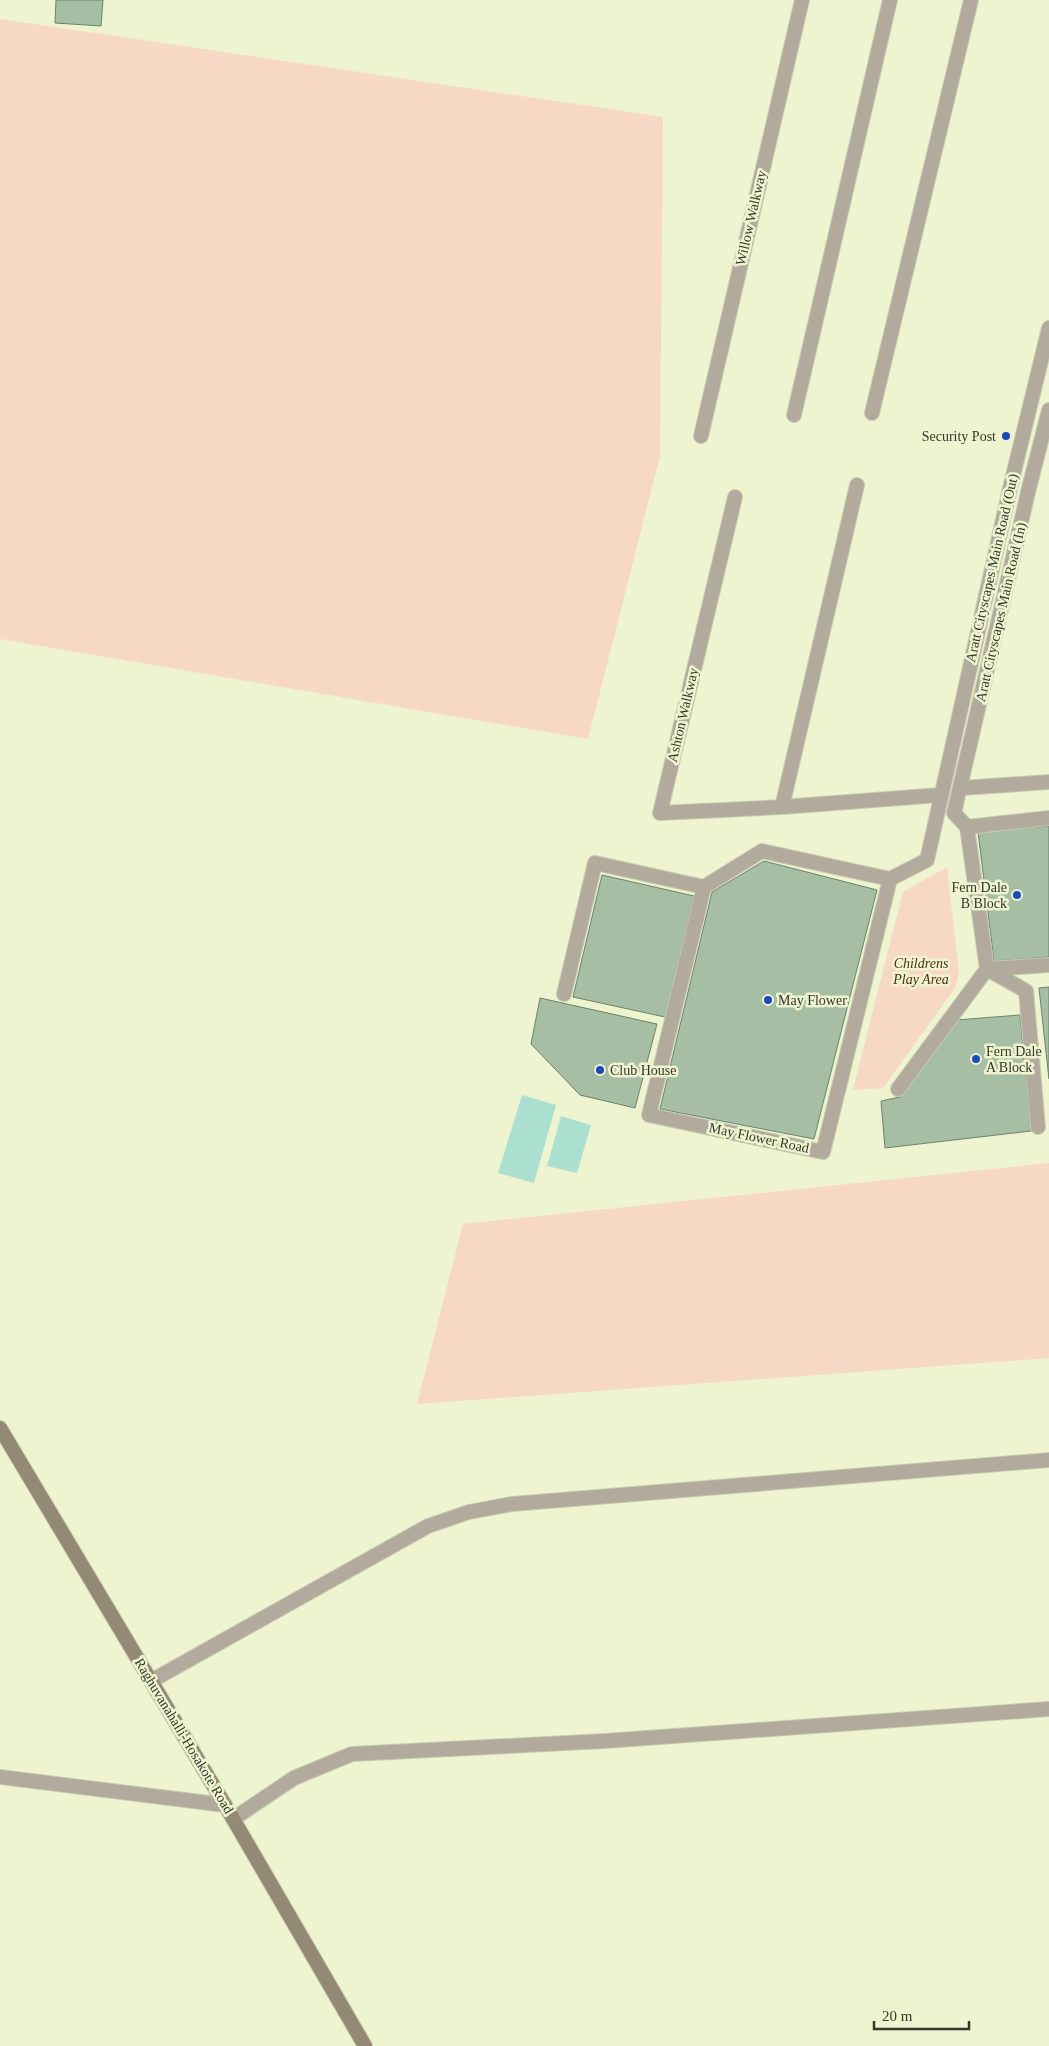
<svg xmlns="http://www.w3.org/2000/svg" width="1049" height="2046" font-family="'Times New Roman',serif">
<rect width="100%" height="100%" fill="#eef3d0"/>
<path fill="#f6d8c4" d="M0,19L663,117L660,456L588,739L0,639Z
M947,867L959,973L955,988L883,1088L853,1090L903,892Z
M1049,1163V1358L417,1404L463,1224Z"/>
<path fill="#abe0d0" d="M522,1095L556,1105L534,1183L498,1173Z
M561,1116L591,1125L577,1173L547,1166Z"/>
<path fill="#a5bea4" stroke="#6b836a" d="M56,0H103L101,26L55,23Z
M1049,826V957L994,961L978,832Z
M764,861L877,890L814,1139L660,1109L712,892Z
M602,875L694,896L665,1017L573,997Z
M1049,987V1079L1039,988Z
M540,998L657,1024L635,1108L580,1095L531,1044Z
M1020,1015L1031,1131L885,1148L881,1101L900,1097L956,1020Z"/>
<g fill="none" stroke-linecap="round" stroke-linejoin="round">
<defs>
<path id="pedestrian" d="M872,413L971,0
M794,415L890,0
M701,436L802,0
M735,497L660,813L782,807L940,795
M961,788L1049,782
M782,807L857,485"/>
<path id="minor" d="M954,813L1029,488L1049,410
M954,813L967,827L987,969
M967,827L1049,818
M704,887L649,1115L823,1152L890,879
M987,969L1026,991L1038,1127
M987,969L1049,965
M564,994L595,863L704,887L762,851L890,879L927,860L1011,484L1049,328
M898,1089L987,969
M151,1681L428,1526L469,1512L512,1504L1049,1460
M0,1777L225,1805
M233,1819L294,1778L352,1754L605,1741L1049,1709"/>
<path id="secondary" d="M0,1428L225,1805L365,2046"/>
</defs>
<use href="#pedestrian" stroke="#c9cdaf" stroke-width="16"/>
<use href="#minor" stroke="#c9cdaf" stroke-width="16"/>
<use href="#secondary" stroke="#c9cdaf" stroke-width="16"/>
<use href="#pedestrian" stroke="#b1aa9d" stroke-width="14"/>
<use href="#minor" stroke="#b1aa9d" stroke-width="14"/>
<use href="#secondary" stroke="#938975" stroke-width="14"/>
</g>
<g fill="#1c4ab7" stroke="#eef3d0" stroke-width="2">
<circle cx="1006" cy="436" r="5"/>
<circle cx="1017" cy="895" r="5"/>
<circle cx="768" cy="1000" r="5"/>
<circle cx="976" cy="1059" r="5"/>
<circle cx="600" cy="1070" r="5"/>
</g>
<g text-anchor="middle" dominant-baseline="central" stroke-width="5" stroke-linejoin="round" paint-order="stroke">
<g font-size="14" fill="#353729" stroke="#eef3d0">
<text transform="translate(751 218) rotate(-77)">Willow Walkway</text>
<text transform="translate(992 568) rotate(-77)">Aratt Cityscapes Main Road (Out)</text>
<text transform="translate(1001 612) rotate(-77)">Aratt Cityscapes Main Road (In)</text>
<text transform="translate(683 715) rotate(-77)">Ashton Walkway</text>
<text transform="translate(759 1138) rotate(12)">May Flower Road</text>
<text transform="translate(184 1736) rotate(59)">Raghuvanahalli-Hosakote Road</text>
</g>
<g font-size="14" fill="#353729" stroke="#eef3d0" text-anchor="start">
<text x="996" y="436" text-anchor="end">Security Post</text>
<text x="1007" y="887" text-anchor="end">Fern Dale<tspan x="1007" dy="16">B Block</tspan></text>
<text x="778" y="1000">May Flower</text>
<text x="986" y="1051">Fern Dale<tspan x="986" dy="16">A Block</tspan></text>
<text x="610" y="1070">Club House</text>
</g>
<g font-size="14" font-style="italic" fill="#542d0f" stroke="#eef3d0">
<text x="921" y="963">Childrens<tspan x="921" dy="16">Play Area</tspan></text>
</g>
</g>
<path d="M874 2021v8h95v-8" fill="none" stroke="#353729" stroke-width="2.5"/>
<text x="882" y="2021" font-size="15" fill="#353729" stroke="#eef3d0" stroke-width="4" paint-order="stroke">20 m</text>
</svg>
